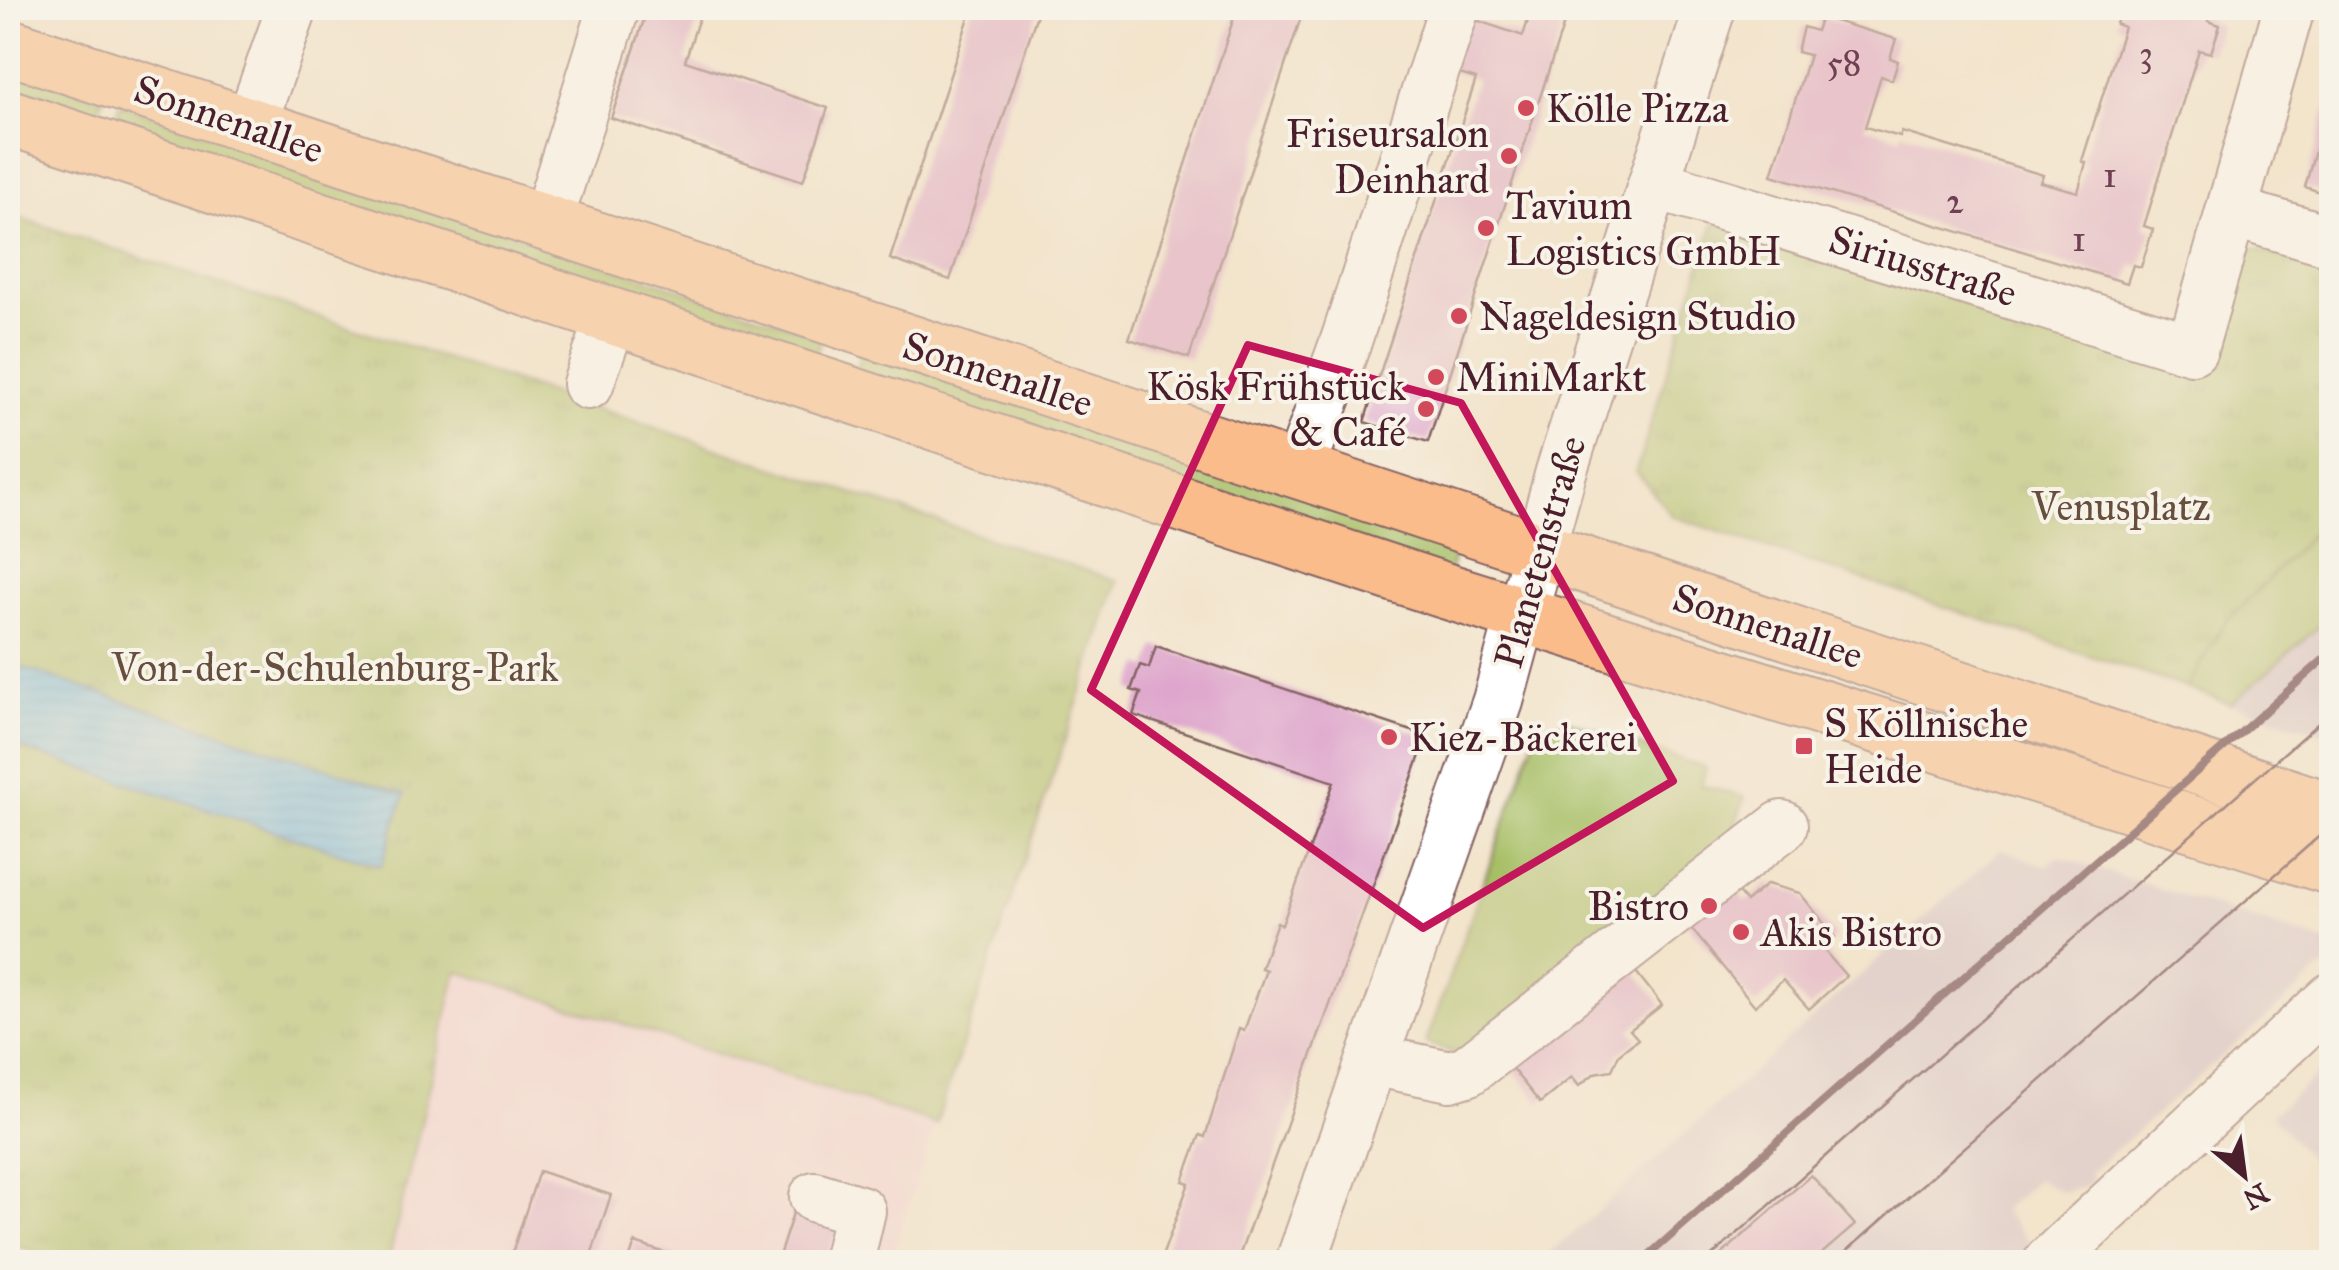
<svg xmlns="http://www.w3.org/2000/svg" width="2339" height="1270" font-family="'IM FELL Great Primer',serif">
<defs>
<pattern id="park-tufts" width="24" height="20" patternUnits="userSpaceOnUse" patternTransform="scale(2.5)"><rect width="24" height="20" fill="#a6be63"/><path d="M3 7l-1-3M5 7V3M7 7l1-3M15 17l-1-3M17 17v-4M19 17l1-3" fill="none" stroke="#899a52"/></pattern>
<pattern id="water-rules" width="6" height="5" patternUnits="userSpaceOnUse" patternTransform="scale(2.5)"><rect width="6" height="5" fill="#6dbbe7"/><path d="M0 2.5h6" fill="none" stroke="#60a0c6"/></pattern>
</defs>
<rect width="100%" height="100%" fill="#f7f3e8"/>
<filter id="ink" filterUnits="userSpaceOnUse"><feTurbulence type="fractalNoise" baseFrequency=".01" numOctaves="2"/><feDisplacementMap in="SourceGraphic" scale="20" xChannelSelector="R" yChannelSelector="G"/><feConvolveMatrix kernelMatrix="1 2 1 2 8 2 1 2 1" color-interpolation-filters="sRGB"/></filter>
<filter id="wash" filterUnits="userSpaceOnUse"><feTurbulence type="fractalNoise" baseFrequency=".0048" numOctaves="4" result="noise"/><feDisplacementMap in="SourceGraphic" scale="40" xChannelSelector="R" yChannelSelector="G"/><feGaussianBlur stdDeviation="2.25" result="paint"/><feColorMatrix in="noise" values="0 0 0 0 0 0 0 0 0 0 0 0 0 0 0 0 0 1.4 0 .05"/><feComposite in="paint" operator="in"/></filter>
<g filter="url(#wash)">
<rect width="100%" height="100%" fill="#f3e4cc"/>
<path fill="#f6cfd8" d="M457,971L936,1124L890,1262H388Z"/>
<path fill="#d1bdca" d="M2331,615V736L2231,704L2278,663Z
M2001,849L2047,866L2058,856L2331,944V961L2089,1173L2093,1180L2084,1187L2063,1192L2037,1179L2003,1210L2034,1247L2015,1262H1541Z
M2331,1062V1184L2271,1115Z"/>
<path fill="#a6be63" stroke="#786e47" stroke-width="2.5" d="M8,67L103,98L94,125L8,96Z
M120,104L822,336L813,364L111,131Z
M862,349L1458,545L1449,573L853,377Z
M2331,399V615L2231,704L2187,688L2224,624L2305,540Z
M1566,720L1706,768L1701,785L1745,797L1725,855L1460,1055L1426,1043L1534,740Z"/>
<path fill="url(#park-tufts)" stroke="#786e47" stroke-width="2.5" d="M8,214L1118,581L936,1124L457,971L388,1262H66L8,1243Z
M1714,223L2213,370L2249,247L2331,271V515L2224,624L2187,688L1672,516L1636,471Z"/>
<path fill="url(#water-rules)" stroke="#5c6d89" stroke-width="2.5" d="M8,663L405,794L381,866L8,744Z"/>
<g id="blocks">
<path fill="#dda1cb" d="M648,8H702L685,61L828,108L803,181L611,118Z
M972,8H1039L950,280L890,259Z
M1237,8H1304L1189,358L1129,339Z
M1532,8H1569L1428,442L1364,422L1476,79L1450,71L1467,17L1523,36Z
M2122,8H2205L2211,9L2208,21L2220,25L2211,53L2199,50L2144,226L2153,229L2141,267L2133,265L2127,283L1772,175L1809,55L1797,52L1803,27L1816,31L1821,17L1896,39L1890,58L1898,61L1892,80L1881,76L1865,127L1900,137L1902,132L2043,175L2040,182L2078,192L2086,163L2082,161L2124,27L2116,24Z
M2330,97H2332V196L2305,187Z
M1156,646L1427,736L1237,1262H1160L1189,1183L1183,1181L1200,1135L1205,1137L1239,1029L1244,1031L1266,970L1261,968L1277,922L1282,925L1334,782L1133,715L1141,693L1131,690L1140,665L1149,668Z
M1729,882L1746,902L1767,884L1800,893L1835,937L1822,948L1846,976L1809,1009L1783,980L1755,1006L1685,921Z
M1629,963L1662,1005L1630,1030L1638,1039L1619,1054L1612,1070L1595,1073L1579,1086L1572,1077L1540,1103L1505,1060Z
M539,1171L611,1195L589,1262H509Z
M1811,1175L1855,1225L1812,1262H1713Z
M795,1207L839,1222L825,1262H777Z
M635,1243L693,1262H628Z"/>
</g>
</g>
<g filter="url(#ink)">
<use href="#blocks" fill-opacity="0" stroke="#856463" stroke-width="2.5"/>
<g fill="none" stroke-linecap="round" stroke-linejoin="round">
<defs>
<path id="minor" d="M250,127L292,8
M1654,184L2192,349L2289,8
M2232,212L2332,241
M546,225L614,8
M588,384L612,317
M1299,471L1347,338L1454,8
M1372,1060L1450,1076L1467,1071L1782,826
M815,1197L860,1211L848,1262
M1301,1262L1498,701L1561,472L1710,8
M2049,1262L2332,998"/>
<path id="major" d="M8,46L2332,811
M8,117L1443,590L2332,867"/>
</defs>
<use href="#minor" stroke="#856463" stroke-width="54"/>
<use href="#major" stroke="#856463" stroke-width="59"/>
<use href="#minor" stroke="#fff" stroke-width="50"/>
<use href="#major" stroke="#fabc8b" stroke-width="55"/>
<path stroke="#4a1f2b" stroke-width="2.5" d="M1705,1262L2332,711
M1834,1262L2332,825"/>
<path stroke="#4a1f2b" stroke-width="8" d="M1641,1262L2332,652"/>
</g>
</g>
<path d="M0 0H2339V1270H0ZM1248,345L1461,403L1673,781L1423,928L1091,690Z" fill="#f3e4cc" fill-opacity=".55" fill-rule="evenodd"/>
<path fill="none" stroke="#c2185b" stroke-width="8" stroke-linejoin="round" d="M1248,345L1461,403L1673,781L1423,928L1091,690Z"/>
<g fill="#d1495b" stroke="#f7f3e8" stroke-width="4">
<circle cx="1526" cy="108" r="10"/>
<circle cx="1509" cy="156" r="10"/>
<circle cx="1486" cy="228" r="10"/>
<circle cx="1459" cy="316" r="10"/>
<circle cx="1436" cy="377" r="10"/>
<circle cx="1426" cy="409" r="10"/>
<circle cx="1389" cy="737" r="10"/>
<rect x="1794" y="736" width="20" height="20" rx="5"/>
<circle cx="1709" cy="906" r="10"/>
<circle cx="1741" cy="932" r="10"/>
</g>
<g text-anchor="middle" dominant-baseline="central" stroke-width="8" stroke-linejoin="round" paint-order="stroke">
<g font-size="35" fill="#6f4053">
<text x="2146" y="54">3</text>
<text x="1844" y="63">58</text>
<text x="2110" y="175">1</text>
<text x="1955" y="201">2</text>
<text x="2079" y="239">1</text>
</g>
<g font-size="40" fill="#4a1f2b" stroke="#f7f3e8" text-anchor="start">
<text x="1546" y="108">Kölle Pizza</text>
<text x="1489" y="133" text-anchor="end">Friseursalon<tspan x="1489" dy="46">Deinhard</tspan></text>
<text x="1506" y="205">Tavium<tspan x="1506" dy="46">Logistics GmbH</tspan></text>
<text x="1479" y="316">Nageldesign Studio</text>
<text x="1456" y="377">MiniMarkt</text>
<text x="1406" y="386" text-anchor="end">Kösk Frühstück<tspan x="1406" dy="46">&amp; Café</tspan></text>
<text x="1824" y="723">S Köllnische<tspan x="1824" dy="46">Heide</tspan></text>
<text x="1409" y="737">Kiez-Bäckerei</text>
<text x="1689" y="906" text-anchor="end">Bistro</text>
<text x="1761" y="932">Akis Bistro</text>
</g>
<g font-size="40" fill="#4a1f2b" stroke="#f7f3e8">
<text transform="translate(229 119) rotate(19)">Sonnenallee</text>
<text transform="translate(1923 266) rotate(17)">Siriusstraße</text>
<text transform="translate(998 374) rotate(18)">Sonnenallee</text>
<text transform="translate(1540 552) rotate(-74)">Planetenstraße</text>
<text transform="translate(1768 626) rotate(18)">Sonnenallee</text>
</g>
<g font-size="40" fill="#664f3c" stroke="#f7f3e8">
<text x="2121" y="506">Venusplatz</text>
<text x="335" y="667">Von-der-Schulenburg-Park</text>
</g>
</g>
<rect width="2339" height="1270" fill="none" stroke="#f7f3e8" stroke-width="40"/>
<g transform="translate(2244 1175) rotate(151)" stroke="#f7f3e8" stroke-width="8" paint-order="stroke">
<path d="M0-8L18 38L0 25L-18 38Z" fill="#4a1f2b"/>
<text y="-15" font-size="28" font-weight="bold" text-anchor="middle" fill="#4a1f2b">N</text>
</g>
</svg>
